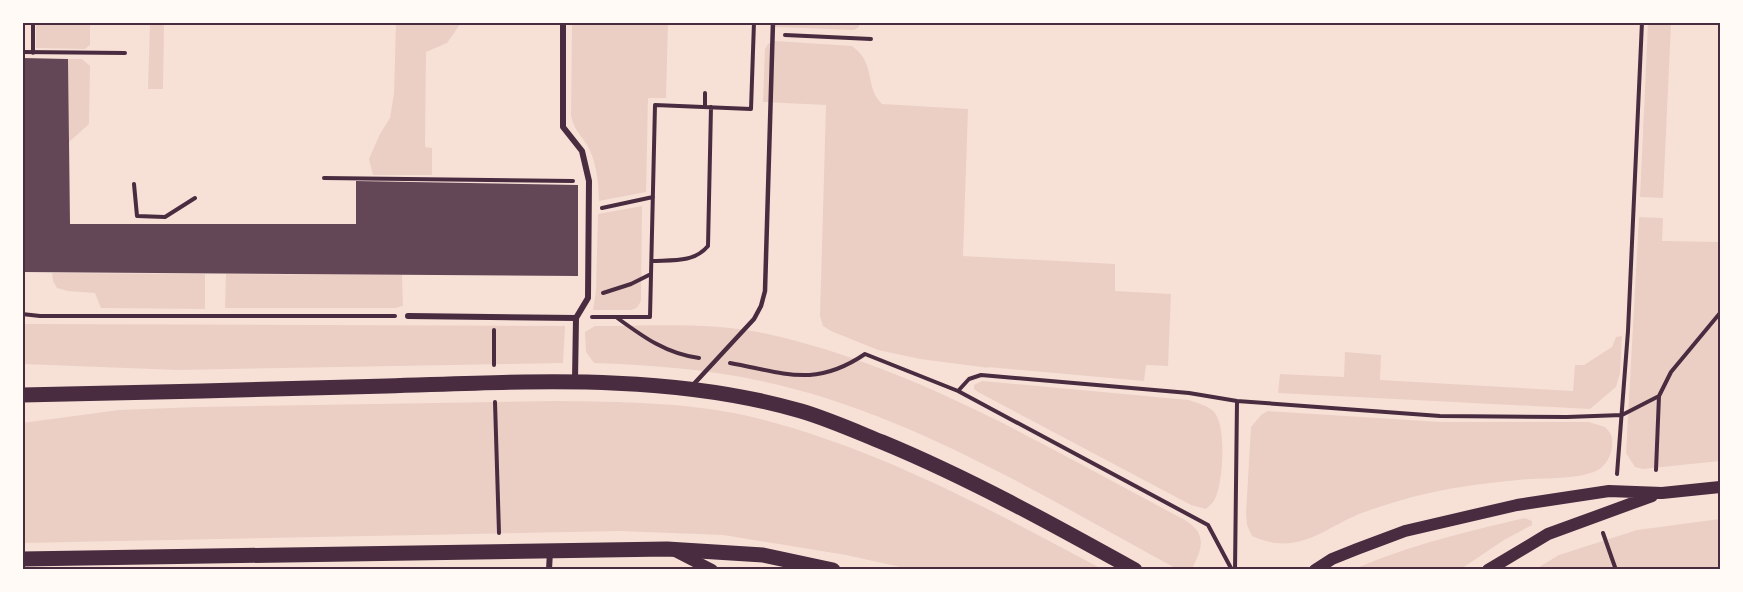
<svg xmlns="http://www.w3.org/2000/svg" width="1743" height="592" font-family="'Fira Sans Condensed',sans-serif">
<rect width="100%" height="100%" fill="#f7e1d7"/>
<path fill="#ebcfc5" d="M36,23H90V45L85,49L36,48Z
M150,23H164L163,89H148Z
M396,23H461L447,43L426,52L425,147L432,148V175H373L369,159L380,134L390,118L394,94Z
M572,23H668L666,98H648L646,192L599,201C598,181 597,162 587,145C580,134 573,128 571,115Z
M768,23H859V27L854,30L775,27Z
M1648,23H1671L1663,198L1640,197Z
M775,41L852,46C877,64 864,87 882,104L968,109L963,256L1115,264V291L1171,294L1168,366L1146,365L1144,381L987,367L989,368L920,359L878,350L831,331L823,326L820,316L826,105L763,102L765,49L768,44Z
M68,59H82L90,66L89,124L69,142Z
M642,206L641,300C639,306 637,309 631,310H593L596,291L598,214Z
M1639,217L1663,218L1662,241L1720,242V461L1643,469L1635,467L1626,453Z
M52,273L205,274V309L101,308L95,293L68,291L57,288L53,281Z
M226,274L402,275L403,306L395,308H225Z
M22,324L565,326L563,363L178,370L23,364Z
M595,326C646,326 708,322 758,332C912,364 1048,448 1185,520C1208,534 1202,549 1192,569H1177C1046,498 909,412 761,381C706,369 650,365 594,363L586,352L585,332Z
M1622,336L1620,373L1616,387L1590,409L1278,393L1280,374L1344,377L1345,352L1381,355L1380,380L1573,391L1575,365H1584L1612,347L1616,337Z
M982,381L1189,400C1197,403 1209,406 1214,412C1227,426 1223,483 1215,499C1213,503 1209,506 1206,509L1191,505L978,392L974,389V385Z
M558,401C622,402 686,402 748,416C875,446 989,509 1102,569H909L846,555L723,535L620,531L23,543L22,423L119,410L197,407Z
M1268,411L1441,422H1589L1605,427C1608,430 1612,435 1612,438C1614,452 1607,467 1594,472C1574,479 1550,478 1530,479C1496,482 1459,486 1425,494C1404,499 1380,506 1359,514C1320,531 1297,556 1252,536L1247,525L1246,513L1251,427L1262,414Z
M1525,518L1532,521V525L1504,540L1461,569H1354C1411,545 1465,532 1525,518Z
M1720,519V569L1534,570L1559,555L1637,530Z"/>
<path fill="#644757" d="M22,58L68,59L70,224H356V181L578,185V276L22,272Z"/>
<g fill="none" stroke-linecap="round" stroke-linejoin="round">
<path stroke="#4a2c40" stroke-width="4" d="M33,22V53
M785,35L871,39
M22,52L125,53
M705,107V93
M324,178L573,181
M134,184L137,216L165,217L195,198
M602,208L653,197
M652,261C672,260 694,263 708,246L711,107
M603,293L631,284L651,274
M22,314L40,316H395
M592,317H650L655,105L751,109L754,22
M616,317C642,336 666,354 699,358
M494,330V365
M730,363C785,373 815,388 865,354L958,391L1208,525L1232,570
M958,391L969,379L981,375L1189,393L1237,401L1440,416L1567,417L1622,415L1659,396
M495,402L499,533
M1656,470L1659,396L1671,372L1720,313
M1617,474L1628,331L1642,22
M1603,533L1616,570
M1235,570L1237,401"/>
<path stroke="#4a2c40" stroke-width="4.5" d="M692,386L754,319L761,306L765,291L773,22"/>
<path stroke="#4a2c40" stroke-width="6" d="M563,22V127L582,151L589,181L588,298L576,318L575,380
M408,316L576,318
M549,570L550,551"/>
<path stroke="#4a2c40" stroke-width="12" d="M677,552L712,570
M1315,570L1332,559L1357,549L1405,531L1517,505L1609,491L1662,493L1720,487
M1488,570L1548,534L1652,496"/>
<path stroke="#4a2c40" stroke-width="15" d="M22,395C144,392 265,390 387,386C524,382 667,372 801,411C828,419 855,431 882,442C969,478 1052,524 1135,570
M22,559L667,549L763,555L833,570"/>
</g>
<rect width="1743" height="592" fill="none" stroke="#fffaf5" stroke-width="48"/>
<rect x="24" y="24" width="1695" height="544" fill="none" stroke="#4a2c40" stroke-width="2"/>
</svg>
